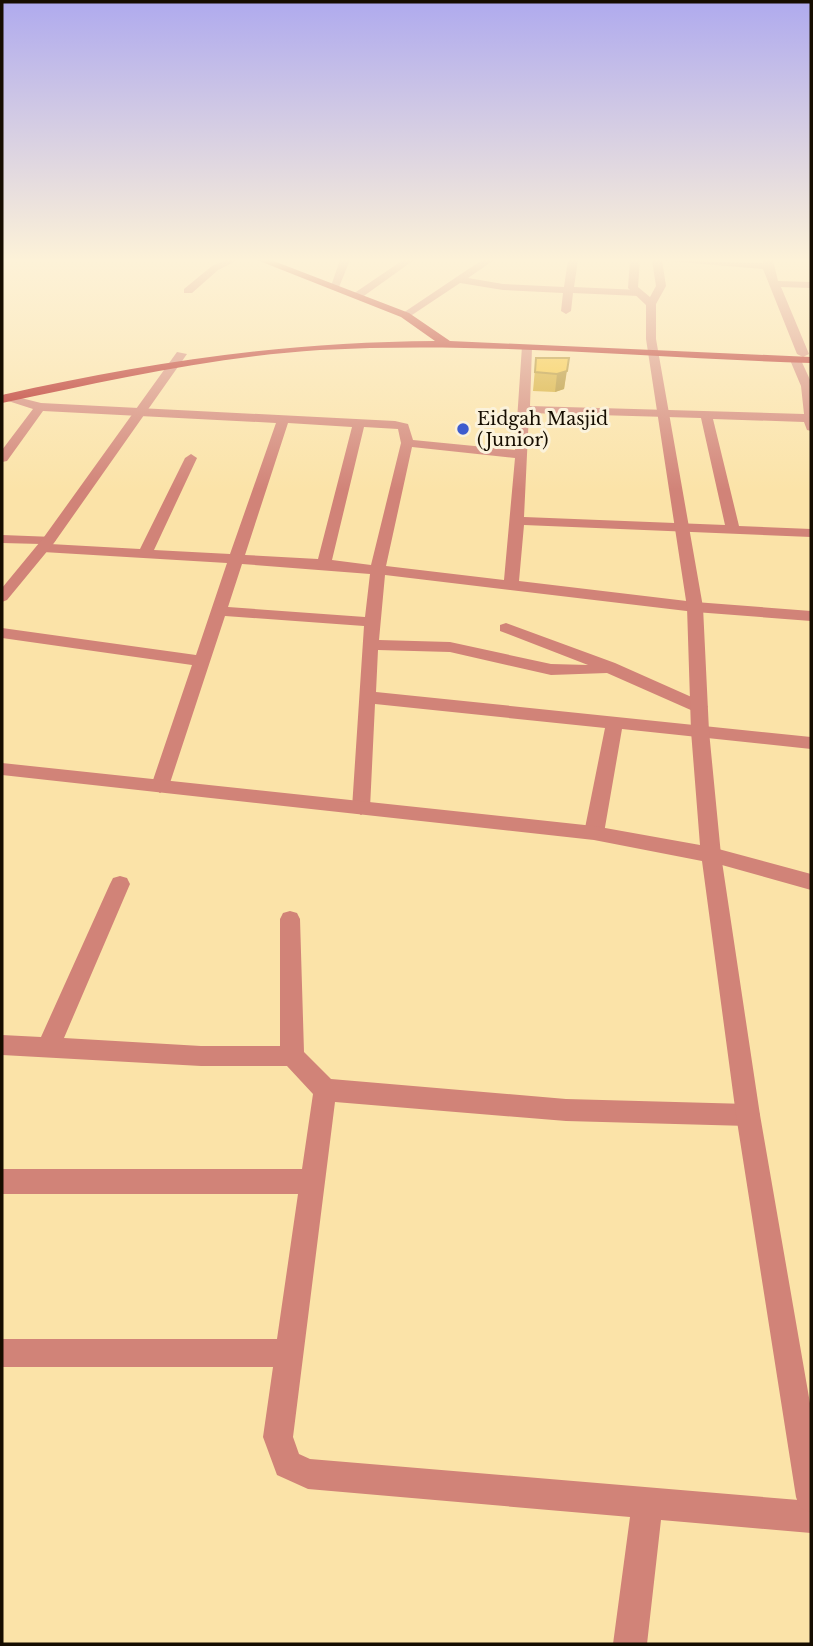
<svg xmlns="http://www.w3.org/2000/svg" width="813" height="1646" font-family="'Libre Baskerville',serif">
<rect width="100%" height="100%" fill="#fbe3a8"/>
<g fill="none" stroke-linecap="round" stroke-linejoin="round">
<path fill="#d18378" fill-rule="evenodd" d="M225,260H238L218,270L192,293H184V289L212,266Z
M340,260H350L339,287L330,289Z
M403,260H414L361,298H353V294Z
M482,260H494L468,278L503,284L564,287L568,260H578L574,287L639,290L644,293L639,296L573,293L571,311L566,314L561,311L563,293L503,290L460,283L409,317L400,315Z
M655,260L763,263V260H773L778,281L811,282V288L781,287L809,354L803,357L797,354L763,269Z
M522,346L532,348L530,406L804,414L801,386L790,360L800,358L811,382V431L807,430L804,422L713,419L739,526L811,529V537L524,525L519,581L695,602L811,611V621L695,612L385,575L379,640L450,642L551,664L588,665L500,631V625L506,623L615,663L705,703L708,707L699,713L693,711L607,673L551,675L450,652L378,650L376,692L811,737V749L622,729L604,833L601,838H587L584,833L605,728L375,704L370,808L361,815L352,808L364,626L225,616L169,786L160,793L151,786L192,665L2,638V628L196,655L227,563L43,552L36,548L41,544L2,543V535L54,537L56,540L50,544L140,549L185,458L191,454L197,458L154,550L230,554L276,423L43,411L7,461L2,462V450L33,409L5,400V394L41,403L395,421L408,424L413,440L515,450ZM529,413L701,418L725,525L524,517ZM288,423L352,427L318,559L245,555ZM364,427L398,429L401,443L371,565L332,560ZM412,447L515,458L504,580L386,566ZM242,564L370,574L365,617L228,607Z
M711,847L811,874V890L704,860L701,855L704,850Z
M120,876L127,878L130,884L64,1038L201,1046H280V919L283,913L290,911L297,913L300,919L304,1052L331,1079L566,1099L748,1104L757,1107L760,1115L757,1123L748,1126L566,1121L335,1102L293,1437L299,1454L310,1459L811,1501V1533L661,1520L647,1644H613L630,1517L308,1489L277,1475L263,1437L273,1367H2V1339H277L298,1194H2V1169H302L313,1094L287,1066H201L2,1055V1035L41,1037L110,884L113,878Z"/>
<path fill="#d18378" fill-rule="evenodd" d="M630,260H640L638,287L650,297L656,286L652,260H662L666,286L656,304V339L703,607L709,731L721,855L760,1115L811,1409V1512L800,1508L796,1497L736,1115L702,861L594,840L2,775V763L594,826L700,845L691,731L687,607L646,339V305L628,288Z
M177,352L187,354L54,543L7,600L2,602V588L44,537Z"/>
<path fill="#af1414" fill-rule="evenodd" d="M257,260H271L409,313L450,341L811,357V363C647,358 484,341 320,350C212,357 107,381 2,403V395C149,362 284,342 435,341L401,317Z"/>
</g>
<path fill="#d3a82a" d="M536,358H568L564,389L555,392L533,391Z"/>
<path fill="#ac8822" d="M569,358L564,389L555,392L557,374Z"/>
<path fill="#f5c331" stroke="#ac8822" stroke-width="2" d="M536,358H569L567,371L557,374L535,372Z"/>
<linearGradient id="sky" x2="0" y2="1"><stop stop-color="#afaaee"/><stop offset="0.53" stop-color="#fdf2d8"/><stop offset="1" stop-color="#fdf2d8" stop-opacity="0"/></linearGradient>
<rect width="813" height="491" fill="url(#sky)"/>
<circle fill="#3d5cce" stroke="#fbf2db" stroke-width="2.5" cx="463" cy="429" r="7"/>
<g text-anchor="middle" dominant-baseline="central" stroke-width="6" stroke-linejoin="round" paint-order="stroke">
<g font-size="18" fill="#160d00" stroke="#fbf2db" text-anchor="start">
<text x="477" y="419">Eidgah Masjid<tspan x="477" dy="21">(Junior)</tspan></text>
</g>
</g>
<rect width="813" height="1646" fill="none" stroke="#160d00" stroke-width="7"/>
</svg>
